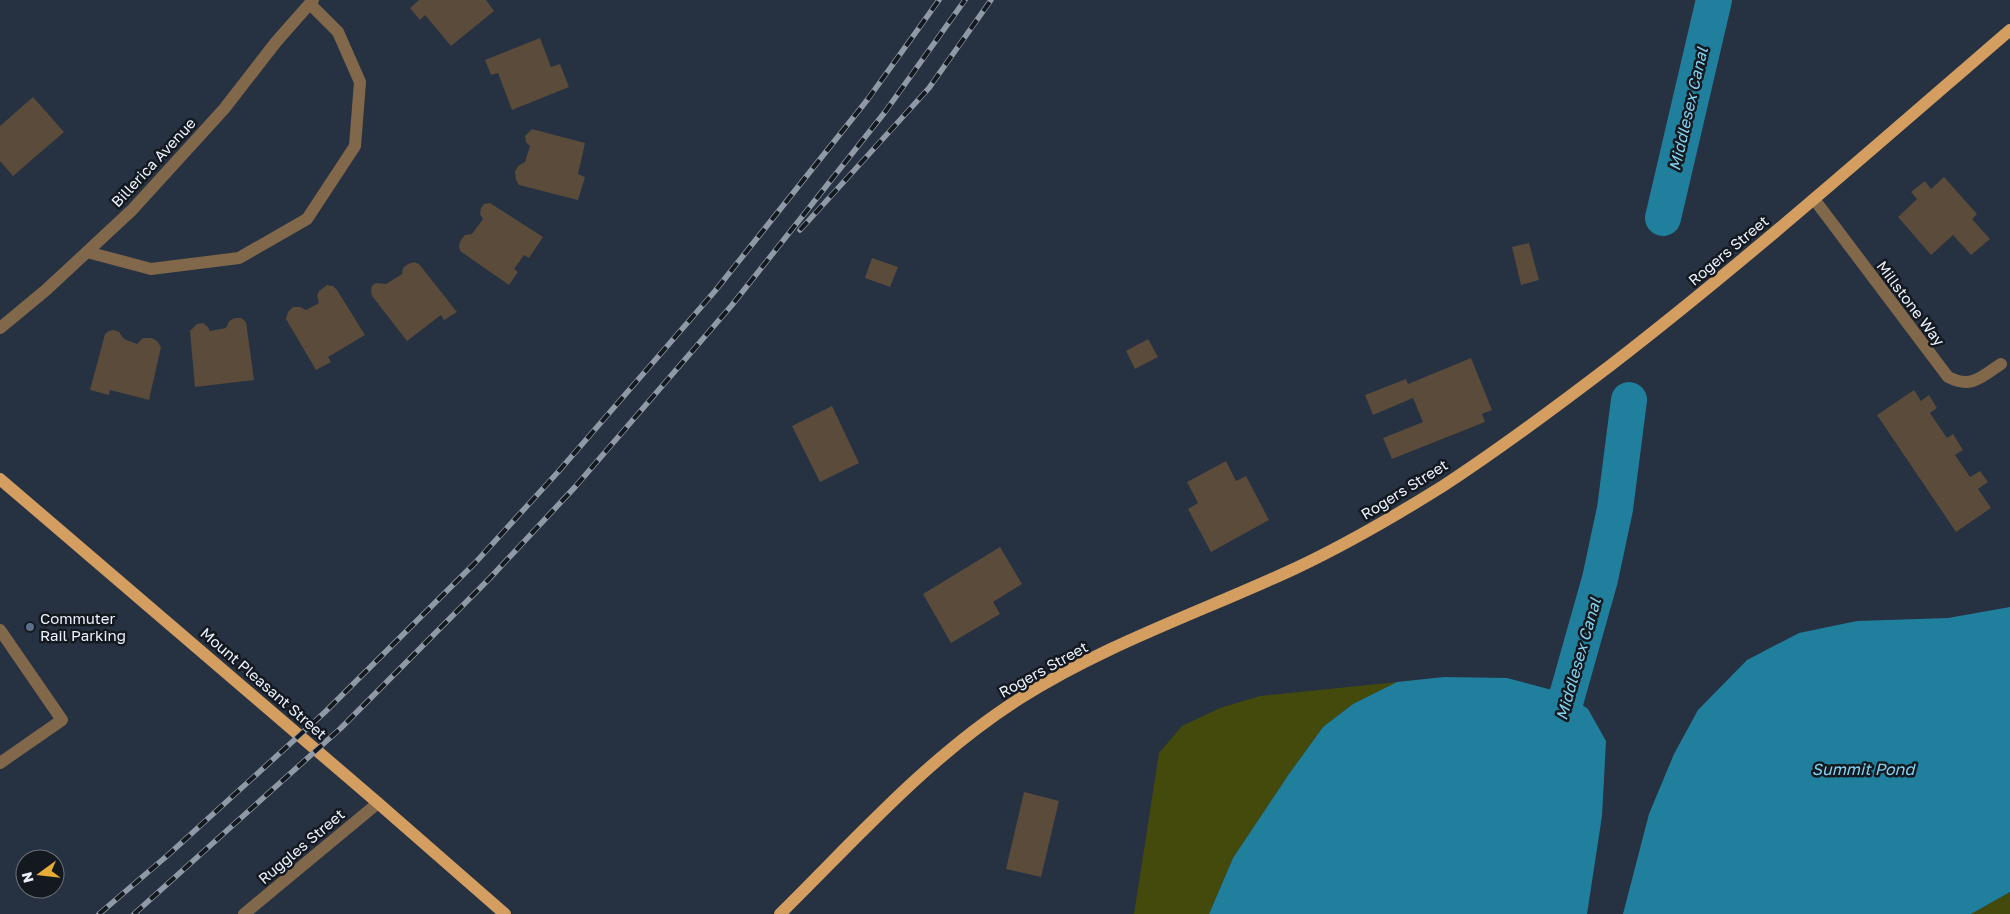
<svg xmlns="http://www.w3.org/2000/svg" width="2010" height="914" font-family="'Golos Text',sans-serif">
<rect width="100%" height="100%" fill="#263141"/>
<path fill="#44490c" d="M1397,682L1353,704L1323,727L1289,774L1233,858L1209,914H1134L1159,753L1182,726L1220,708L1260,696Z
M2010,892V914H1971Z"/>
<path fill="#217f9e" d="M2010,607V892L1971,914H1623L1649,814L1674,754L1698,710L1747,660L1799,633L1857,621L1948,618Z
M1444,677L1507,678L1567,694L1588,709L1606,741L1602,816L1587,914H1209L1233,858L1289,774L1323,727L1353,704L1397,682Z"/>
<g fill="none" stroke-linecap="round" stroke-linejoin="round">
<path stroke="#217f9e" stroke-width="36" d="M1663,218L1714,0
M1554,742L1600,579L1615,509L1629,400"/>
</g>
<path fill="#5a4b3b" d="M419,0H486L494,11L451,46L425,15L420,20L410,8Z
M540,38L551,67L560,64L569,87L512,110L498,73L491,75L485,60Z
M33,97L64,132L13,176L0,161V126Z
M532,129L585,143L578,174L585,177L578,200L519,185L516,180L515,172L518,166L525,162L530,146L526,142L525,136Z
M1944,177L1977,214L1972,219L1990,239L1971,255L1953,235L1931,255L1898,217L1917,199L1911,192L1925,181L1931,189Z
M490,203L543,237L529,258L524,255L514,269L518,272L509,285L460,251L459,245L461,240L465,235L472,234L483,219L480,214L481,208L484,204Z
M1529,243L1539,280L1521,285L1512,247Z
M872,258L898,267L890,287L865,278Z
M414,262L419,264L457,312L444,320L441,315L407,341L372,296L371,291L372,286L376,283L386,284L402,274L403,268L408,264Z
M327,285L333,286L337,290L365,335L328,357L331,362L316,370L286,319L288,312L293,307H300L306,310L319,303L317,296L319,291Z
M235,318H241L246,322L254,380L195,387L190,331L197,324L203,323L208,327L210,331L226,328L229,321Z
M114,330L119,332L124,339L137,344L143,338H152L157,341L161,347L149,400L110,390L109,395L90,390L105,334L109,331Z
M1148,339L1158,357L1135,369L1126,351Z
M1471,358L1492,410L1482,414L1485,422L1392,459L1383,438L1423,422L1413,398L1373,415L1365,395L1406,379L1408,384Z
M1914,390L1921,401L1929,395L1937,408L1930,413L1947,438L1953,434L1963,450L1955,455L1970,477L1980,471L1988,482L1978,489L1991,508L1956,532L1877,415Z
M832,406L859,463L820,482L792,426Z
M1226,461L1236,481L1246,476L1269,520L1211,552L1188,509L1198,503L1187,482Z
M1000,547L1022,584L993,602L1000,614L951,643L923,594Z
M1024,792L1059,801L1041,877L1006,869Z"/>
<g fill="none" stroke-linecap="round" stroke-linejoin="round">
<path stroke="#82684b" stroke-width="12" d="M1814,199L1948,377C1972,389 1981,377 2001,364
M87,252L151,269L239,258L307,219L355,146L360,82L338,32L310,4
M0,328L46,290L132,210L224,109L276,42L313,0
M0,630L62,720L0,763
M244,914L378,803"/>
<path stroke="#d39e5f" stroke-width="12" d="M0,479L378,803L505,914
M780,914C856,839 928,757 1019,699C1105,644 1204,611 1296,568C1347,544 1395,516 1443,486C1501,448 1556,407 1611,365C1748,259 1879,143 2010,30"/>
<defs>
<path id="rail" d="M800,230L929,88L991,0
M99,914L168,855L325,712L475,563L558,472L715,291L868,99L939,0
M134,914L341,728L490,578L575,487L732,305L885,112L965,0"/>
</defs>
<use href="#rail" stroke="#9099a6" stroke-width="5.5"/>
<use href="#rail" stroke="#141920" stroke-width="4" stroke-dasharray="11" stroke-linecap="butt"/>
</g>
<circle fill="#5c6f8a" stroke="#141920" stroke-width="2" cx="30" cy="627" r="5"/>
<g text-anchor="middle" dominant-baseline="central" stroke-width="5" stroke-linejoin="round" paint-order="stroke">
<g font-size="15" fill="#ebf2fd" stroke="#141920">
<text transform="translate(153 162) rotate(-47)">Billerica Avenue</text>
<text transform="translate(1728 250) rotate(-40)">Rogers Street</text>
<text transform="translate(1911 303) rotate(53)">Millstone Way</text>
<text transform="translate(1404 489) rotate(-32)">Rogers Street</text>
<text transform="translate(1043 669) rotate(-29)">Rogers Street</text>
<text transform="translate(264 683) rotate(41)">Mount Pleasant Street</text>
<text transform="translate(301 846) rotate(-40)">Ruggles Street</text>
</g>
<g font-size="15" fill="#ebf2fd" stroke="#141920" text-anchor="start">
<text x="40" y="618">Commuter<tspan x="40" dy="17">Rail Parking</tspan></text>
</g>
<g font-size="16" font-style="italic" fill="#82d2f2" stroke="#141920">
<text transform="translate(1688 109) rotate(-77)">Middlesex Canal</text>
<text transform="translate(1578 659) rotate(-74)">Middlesex Canal</text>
<text x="1863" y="769">Summit Pond</text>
</g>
</g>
<g transform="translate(40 874) rotate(255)"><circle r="24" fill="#141920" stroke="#6a7078"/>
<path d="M0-4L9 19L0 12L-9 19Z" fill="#e7ac36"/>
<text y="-8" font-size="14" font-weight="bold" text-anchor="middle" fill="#ebf2fd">N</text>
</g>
</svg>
